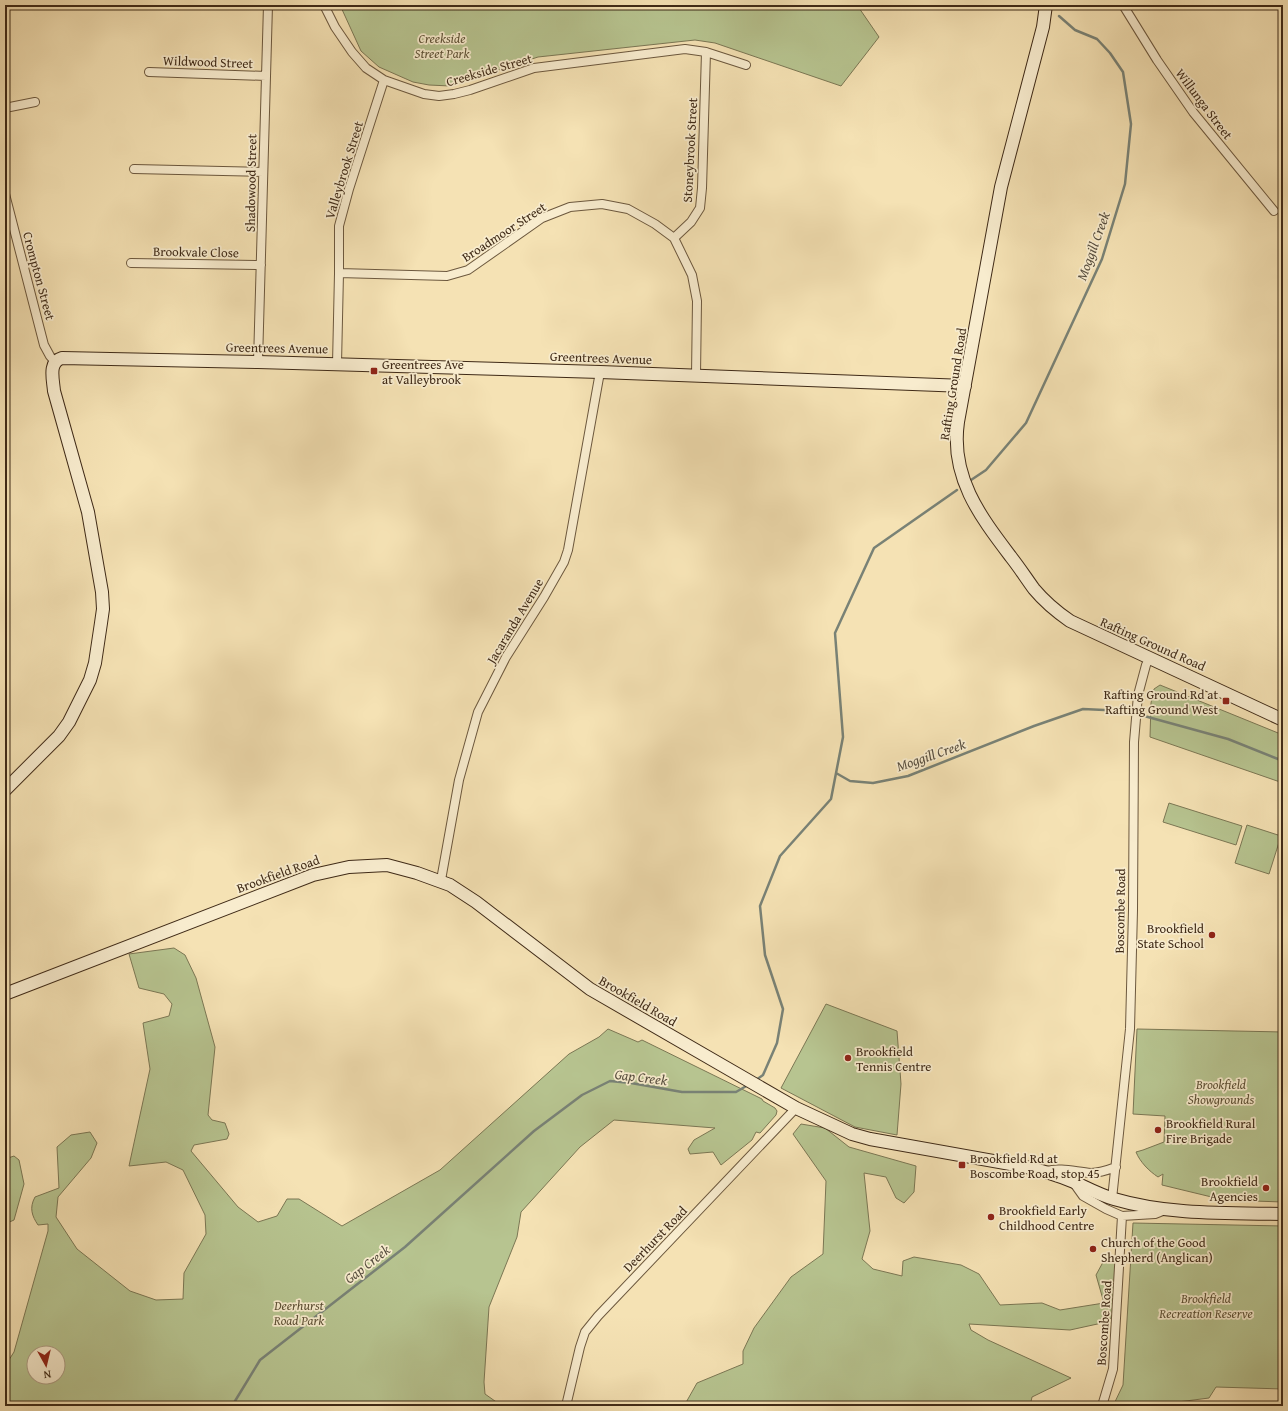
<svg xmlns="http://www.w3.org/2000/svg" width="1288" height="1411" font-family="'Gentium Book Plus',serif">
<rect width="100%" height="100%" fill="#f5e2b4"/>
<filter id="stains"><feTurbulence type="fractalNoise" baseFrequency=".005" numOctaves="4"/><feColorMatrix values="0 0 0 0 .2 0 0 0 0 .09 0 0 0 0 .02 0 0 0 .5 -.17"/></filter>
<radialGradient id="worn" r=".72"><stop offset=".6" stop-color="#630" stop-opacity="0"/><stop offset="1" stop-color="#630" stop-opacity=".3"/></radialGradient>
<path fill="#b7c490" stroke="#7b7754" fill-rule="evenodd" d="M340,5H857L879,37L841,86L715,43L695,40L538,57L450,86L429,85L413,82L379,67L361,51Z
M1160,685L1283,735V783L1150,737L1151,703L1154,689Z
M1169,803L1242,826L1236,845L1163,822Z
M1247,825L1281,836L1269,874L1235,863Z
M174,948L185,955L196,978L215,1047L208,1115L212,1120L225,1123L229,1134L227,1139L194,1145L191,1151L238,1207L258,1222L277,1216L287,1199H299L342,1226L440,1170L569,1054L599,1037L608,1029L638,1042L642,1040L762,1099L763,1101L775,1108L777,1111L776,1115L760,1133L756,1132L752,1140L721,1165L713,1152L690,1154L688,1149L694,1140L715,1128L614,1120L580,1147L521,1212L517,1237L489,1307L484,1382L485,1394L502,1406H5V1366L14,1352L48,1231V1224L38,1225C32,1216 29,1208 35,1197L59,1188L57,1147L71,1135L90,1132L97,1143L91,1158L58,1197L56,1217L77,1249L130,1291L156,1300L183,1299L184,1273L206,1234L205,1215L183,1170L166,1162L129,1166L150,1069L143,1023L169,1016L172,1004L164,994L139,988L129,954ZM34,1353H58V1377H34Z
M826,1004L897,1031L901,1084L897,1135L855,1127L781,1088Z
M1137,1029L1283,1032V1202L1224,1200L1162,1185L1163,1174L1158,1177C1149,1171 1140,1162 1136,1152L1143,1150L1164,1142L1165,1116L1133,1114Z
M801,1124L825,1128L849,1147L916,1166L914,1192L904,1203L896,1198L886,1177L864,1173L870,1231L862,1259L873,1269L902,1276L903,1261L914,1257L961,1265L979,1274L1000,1305L1042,1303L1060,1310L1104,1303L1096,1275L1108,1253L1116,1260L1113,1317L1102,1323L1070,1330L969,1324L971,1330L988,1340L1071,1378L1032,1397L1030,1406H684L697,1383L743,1364V1351L754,1328L791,1277L823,1254L826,1181L793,1134Z
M14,1156L19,1160L24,1184L14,1220L5,1224V1159Z
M1133,1223L1283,1226V1389L1216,1387L1209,1398L1170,1403V1406H1113L1123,1385Z"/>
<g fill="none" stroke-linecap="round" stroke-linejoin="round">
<path stroke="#798276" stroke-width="2.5" d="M971,480L986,470L1026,423L1102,259L1125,184L1131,124L1123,72L1110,53L1097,39L1075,30L1059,16
M836,773L850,781L873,783L908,776L1034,726L1083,709L1126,711L1228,739L1283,761
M756,1080L763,1075L777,1043L783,1009L765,955L760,906L780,856L831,799L843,737L835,633L874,548L957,490
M232,1406L260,1360L405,1247L534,1131L582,1095L610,1081L631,1083L682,1092H736L748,1085"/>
<defs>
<path id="street" d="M324,5L335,27L352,52L366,68L384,80L424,94L439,96L454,94L470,90L534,68L685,49L706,52L746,65
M1123,5L1157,60L1193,112L1274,211
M149,72L266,76
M5,108L35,102
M134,169L263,172
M5,194L44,345L50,356L55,362
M674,238L691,222L700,208L702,188L706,52
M131,263L261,265
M339,273L447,276L468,270L542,218L570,207L602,204L628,209L655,224L674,238L692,275L697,301L696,375
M258,362L268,5
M337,364L339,273V226L349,189L384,80
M441,880L459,780L478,712L506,657L544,597L564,562L568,550L600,372
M1046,1171C1061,1167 1076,1172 1091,1173C1100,1173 1108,1170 1116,1167
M1073,1182L1083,1196L1106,1209L1122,1216L1155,1214L1165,1210
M1112,1199L1130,1029L1133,910L1134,742L1138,695L1146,665L1150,657
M566,1406L580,1347L585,1332L598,1316L796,1108
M1102,1406L1113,1369L1122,1216"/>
<path id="secondary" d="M1046,5L1043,27L1001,187L958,422C950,477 980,516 1011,557C1019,567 1026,578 1034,589C1044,601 1057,612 1070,621L1283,720
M5,790L59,736L69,722L90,680L95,663L101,623L103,609L102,592L88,512L54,391C53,379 48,362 62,358L258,362L600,372L965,386
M5,994L313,875L349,867L387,865L417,873L450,885L476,902L590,989L796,1108L852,1134L870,1139L1022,1166C1040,1170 1057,1175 1074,1182C1087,1188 1100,1195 1114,1199C1168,1215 1227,1213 1283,1214"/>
</defs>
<use href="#street" stroke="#6c583e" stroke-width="10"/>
<use href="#secondary" stroke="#3f2a17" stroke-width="14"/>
<use href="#street" stroke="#f8ecce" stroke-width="8"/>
<use href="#secondary" stroke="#f8ecce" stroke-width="12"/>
</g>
<g fill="#8f2418" stroke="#f8ecce" stroke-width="1.5">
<rect x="370" y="367" width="8" height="8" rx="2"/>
<rect x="1222" y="697" width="8" height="8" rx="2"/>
<circle cx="1212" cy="935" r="4"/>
<circle cx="848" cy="1058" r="4"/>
<circle cx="1158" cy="1130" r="4"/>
<rect x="958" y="1161" width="8" height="8" rx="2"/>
<circle cx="1266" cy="1188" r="4"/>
<circle cx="991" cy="1217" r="4"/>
<circle cx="1093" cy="1249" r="4"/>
</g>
<g text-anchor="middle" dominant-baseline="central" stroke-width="3.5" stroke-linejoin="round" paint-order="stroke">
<g font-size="13" font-style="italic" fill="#5d5035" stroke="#f8ecce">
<text x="442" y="38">Creekside<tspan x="442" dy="15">Street Park</tspan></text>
<text x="1221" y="1084">Brookfield<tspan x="1221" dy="15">Showgrounds</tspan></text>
<text x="1206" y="1298">Brookfield<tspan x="1206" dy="15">Recreation Reserve</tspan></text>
<text x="299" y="1305">Deerhurst<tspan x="299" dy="15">Road Park</tspan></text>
</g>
<g font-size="13" fill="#3f2a17" stroke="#f8ecce">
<text transform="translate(208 62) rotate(2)">Wildwood Street</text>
<text transform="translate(489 70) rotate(-16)">Creekside Street</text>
<text transform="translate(1204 104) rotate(53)">Willunga Street</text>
<text transform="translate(690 150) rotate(-87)">Stoneybrook Street</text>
<text transform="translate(344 170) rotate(-73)">Valleybrook Street</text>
<text transform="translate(251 183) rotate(-89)">Shadowood Street</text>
<text transform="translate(504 232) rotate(-33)">Broadmoor Street</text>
<text transform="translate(196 252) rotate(1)">Brookvale Close</text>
<text transform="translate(39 276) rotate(75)">Crompton Street</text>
<text transform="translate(277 348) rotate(1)">Greentrees Avenue</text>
<text transform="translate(601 358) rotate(2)">Greentrees Avenue</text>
<text transform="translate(953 384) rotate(-81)">Rafting Ground Road</text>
<text transform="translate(515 621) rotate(-59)">Jacaranda Avenue</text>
<text transform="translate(1153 644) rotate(24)">Rafting Ground Road</text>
<text transform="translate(278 874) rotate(-20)">Brookfield Road</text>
<text transform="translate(1120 911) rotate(-89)">Boscombe Road</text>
<text transform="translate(638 1001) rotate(30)">Brookfield Road</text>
<text transform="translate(655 1239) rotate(-46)">Deerhurst Road</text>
<text transform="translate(1104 1323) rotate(-86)">Boscombe Road</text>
</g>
<g font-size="13" fill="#3f2a17" stroke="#f8ecce" text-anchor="start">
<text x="382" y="364">Greentrees Ave<tspan x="382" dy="15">at Valleybrook</tspan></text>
<text x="1218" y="694" text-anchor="end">Rafting Ground Rd at<tspan x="1218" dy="15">Rafting Ground West</tspan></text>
<text x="1204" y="928" text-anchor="end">Brookfield<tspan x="1204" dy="15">State School</tspan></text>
<text x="856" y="1051">Brookfield<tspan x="856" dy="15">Tennis Centre</tspan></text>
<text x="1166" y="1123">Brookfield Rural<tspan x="1166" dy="15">Fire Brigade</tspan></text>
<text x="970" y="1158">Brookfield Rd at<tspan x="970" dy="15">Boscombe Road, stop 45</tspan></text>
<text x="1258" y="1181" text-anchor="end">Brookfield<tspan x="1258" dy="15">Agencies</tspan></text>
<text x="999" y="1210">Brookfield Early<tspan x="999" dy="15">Childhood Centre</tspan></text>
<text x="1101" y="1242">Church of the Good<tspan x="1101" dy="15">Shepherd (Anglican)</tspan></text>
</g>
<g font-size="14" font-style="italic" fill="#574e3f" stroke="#f8ecce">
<text transform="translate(1093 246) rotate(-70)">Moggill Creek</text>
<text transform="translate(931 755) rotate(-19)">Moggill Creek</text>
<text transform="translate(641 1077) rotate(7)">Gap Creek</text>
<text transform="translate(367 1264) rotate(-38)">Gap Creek</text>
</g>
</g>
<rect width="1288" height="1411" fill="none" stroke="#f5e2b4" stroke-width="20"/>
<rect x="6" y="6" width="1276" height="1399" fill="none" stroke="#3f2a17" stroke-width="2"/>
<rect x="10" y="10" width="1268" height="1391" fill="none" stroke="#3f2a17"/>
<g transform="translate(46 1365) rotate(172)"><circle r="19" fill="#f8ecce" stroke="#ae9e85"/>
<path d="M0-3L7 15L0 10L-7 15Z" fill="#8f2418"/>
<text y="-6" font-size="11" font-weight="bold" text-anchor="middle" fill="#3f2a17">N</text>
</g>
<rect width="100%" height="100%" filter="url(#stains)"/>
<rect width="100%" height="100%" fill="url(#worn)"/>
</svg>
